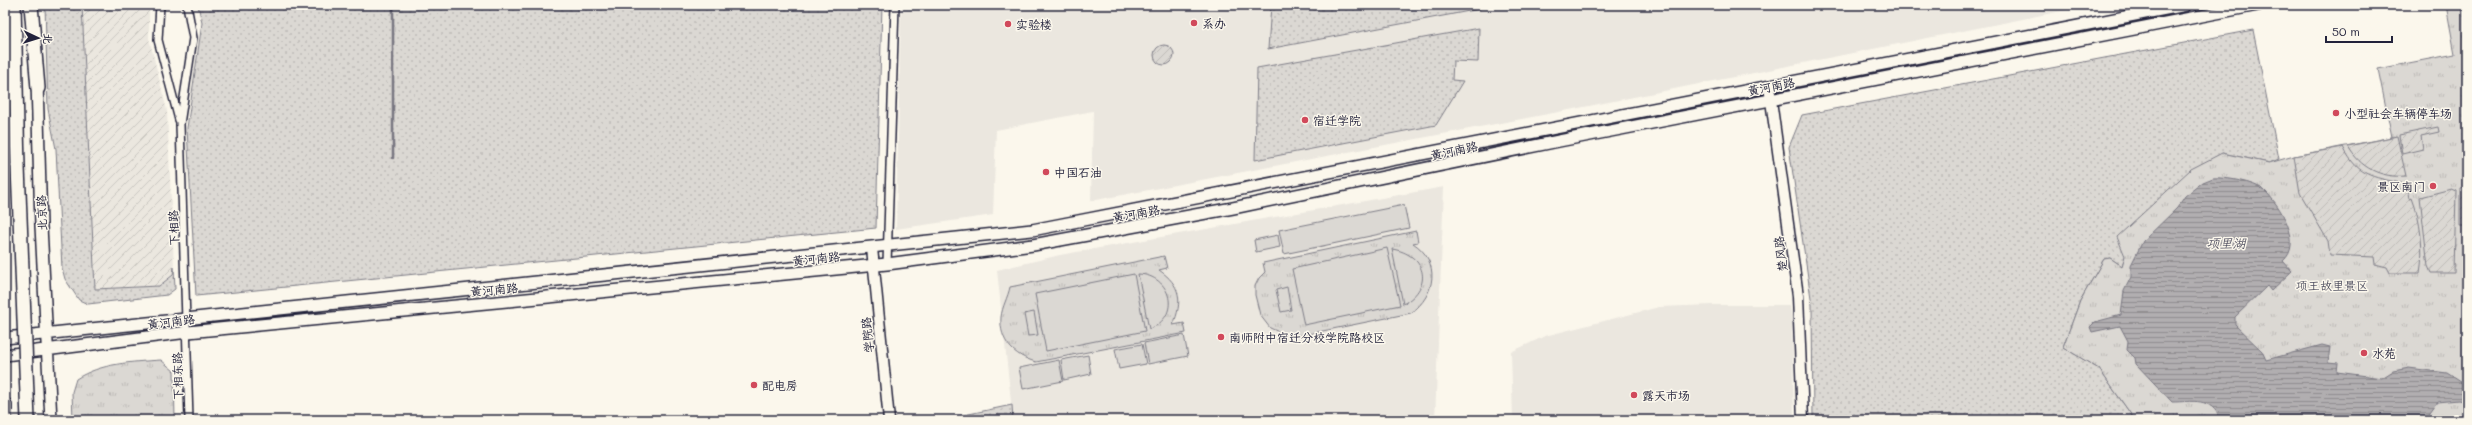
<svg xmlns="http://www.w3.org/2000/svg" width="2472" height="425" font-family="Mali,'LXGW WenKai TC',sans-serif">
<defs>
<pattern id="industrial-furrows" width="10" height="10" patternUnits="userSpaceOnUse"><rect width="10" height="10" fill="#ebe7df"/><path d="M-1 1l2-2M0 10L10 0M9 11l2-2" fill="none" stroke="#c9c6c0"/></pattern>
<pattern id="grass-dots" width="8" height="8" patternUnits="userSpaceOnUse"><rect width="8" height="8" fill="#dbd8d3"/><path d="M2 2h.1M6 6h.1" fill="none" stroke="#bcb9b6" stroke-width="1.8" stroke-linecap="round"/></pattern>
<pattern id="park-tufts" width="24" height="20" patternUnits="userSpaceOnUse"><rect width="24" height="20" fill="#dbd8d3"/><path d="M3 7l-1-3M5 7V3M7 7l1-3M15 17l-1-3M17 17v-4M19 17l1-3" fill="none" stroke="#bcb9b6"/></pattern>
<pattern id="garden-furrows" width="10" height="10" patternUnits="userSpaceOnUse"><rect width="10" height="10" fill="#dbd8d3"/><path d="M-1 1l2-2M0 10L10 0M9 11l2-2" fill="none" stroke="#bcb9b6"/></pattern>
<pattern id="water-rules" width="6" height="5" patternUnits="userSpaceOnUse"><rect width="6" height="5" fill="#b1aeb0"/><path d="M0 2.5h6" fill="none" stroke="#908d90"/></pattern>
</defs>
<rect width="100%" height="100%" fill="#fbf7ec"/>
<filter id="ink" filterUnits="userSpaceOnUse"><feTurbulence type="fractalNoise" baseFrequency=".025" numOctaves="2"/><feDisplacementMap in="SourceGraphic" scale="8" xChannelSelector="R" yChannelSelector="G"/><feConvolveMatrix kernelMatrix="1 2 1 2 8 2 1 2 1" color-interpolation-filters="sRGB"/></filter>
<g filter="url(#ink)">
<path fill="#ebe7df" d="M901,5H2092L1574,109L1091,201L1093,111L996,130L993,215L896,229Z
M1444,187L1435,420H1013L997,270L1060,255Z
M1712,305H1790L1792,316L1794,420H1513L1511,352L1545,336L1659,307Z"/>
<path fill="url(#industrial-furrows)" d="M82,5H149V38L167,111L174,267L173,275L159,286L95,289Z"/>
<path fill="url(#grass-dots)" stroke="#7e7d87" d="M45,5H82L95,289L159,286L173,275L174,267L175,289L167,295L88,304L79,300L65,279L62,268L56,149L48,109Z
M198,5H882L876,228L196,296L187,128L202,23Z
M1271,5H1481L1480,9L1268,49Z
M1479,28L1478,62L1453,61L1452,80L1463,81L1436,125L1255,160L1257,68Z
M2253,30L2279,159L2269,163L2222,153L2125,256L2122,266L2110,258L2104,259L2080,301L2063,347L2099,369L2135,420H1813L1812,305L1789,147L1802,115Z
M1012,405L1013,420H940Z"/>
<path fill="url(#park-tufts)" stroke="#7e7d87" d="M2446,5H2467V420H2135L2099,369L2063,347L2080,301L2104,259L2110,258L2122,266L2125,256L2117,237L2191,169L2222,153L2269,163L2294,156L2392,137L2378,69L2455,54Z
M1416,231L1418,242L1413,243C1441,261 1436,295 1411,313L1298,336H1288L1270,328L1260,315L1255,295V286L1259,278L1265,272L1263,263Z
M1164,256L1167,268L1159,270C1181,285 1183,301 1173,325L1184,323L1186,333L1036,362C1014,356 999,341 1001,317C1002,307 1008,297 1010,287Z
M161,360L174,371L175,420H73L72,392L76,379C101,363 132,362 161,360Z"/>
<path fill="url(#garden-furrows)" stroke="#7e7d87" d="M1154 55a10 10 0 1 1 20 0a10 10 0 1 1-20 0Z
M2438,127L2439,132L2421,136L2423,149L2402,154L2399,135Z
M2397,136L2406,176C2381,178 2360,168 2348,146Z
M2343,147C2360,180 2376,176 2407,185L2410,199L2412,198C2421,221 2424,250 2420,273H2390L2387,267L2375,264L2374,257L2330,255L2328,241L2300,193L2294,156Z
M2467,186V226H2460V189Z
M2451,189L2456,191L2454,273H2431L2428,266L2420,197Z"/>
<path fill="#dbd8d3" stroke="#7e7d87" d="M1404,205L1409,228L1284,254L1279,230Z
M1278,235L1280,247L1256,252L1254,240Z
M1387,248L1400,305L1304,325L1292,269Z
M1392,249C1425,254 1435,286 1403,304Z
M1134,274L1145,331L1046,351L1035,294Z
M1138,274C1172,275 1182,317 1149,329Z
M1287,287L1291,310L1281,312L1276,290Z
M1034,312L1038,335L1028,336L1024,314Z
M1184,335L1188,356L1148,364L1144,343Z
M1142,344L1146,364L1119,369L1115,349Z
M1088,355L1091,374L1064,380L1061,360Z
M1059,360L1063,381L1023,389L1019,368Z"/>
<path fill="url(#water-rules)" stroke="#787681" d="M2213,178C2225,177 2254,182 2264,190C2280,205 2304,243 2283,261L2292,271L2271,291L2267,286L2235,317V325L2262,351L2266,360L2322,345L2330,347L2328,362L2338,363L2337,372L2382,378L2393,371L2409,368L2447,373L2467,386V402L2458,400L2438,402L2425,420H2221C2211,396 2193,402 2172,402L2136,364L2135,358L2127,350L2128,341L2120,326L2092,332L2090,327L2095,322L2121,315L2124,291L2131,277V265L2143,241L2177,208L2185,196L2203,182Z"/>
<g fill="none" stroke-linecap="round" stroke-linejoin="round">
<path stroke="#787681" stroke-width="2.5" d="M393,5V158"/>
<defs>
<path id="street" d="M160,5L158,40L179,120
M187,5L193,38L180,124L189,420
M887,264L895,5"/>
<path id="secondary" d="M1769,86L1798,296L1803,420
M872,248L889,420"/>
<path id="primary" d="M37,81L41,226L51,420
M5,338L1032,230L2186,5
M5,355L188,332L887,264L1033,245L1233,208L1559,141L2258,5"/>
<path id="highway" d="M14,5L18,167
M31,5L38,88
M5,405V420"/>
</defs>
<use href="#street" stroke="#22223b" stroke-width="10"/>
<use href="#secondary" stroke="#22223b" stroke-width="13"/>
<use href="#primary" stroke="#22223b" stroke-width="14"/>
<use href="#highway" stroke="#22223b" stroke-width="16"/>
<use href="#street" stroke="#fbf7ec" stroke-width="7"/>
<use href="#secondary" stroke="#fbf7ec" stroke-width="10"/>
<use href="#primary" stroke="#fbf7ec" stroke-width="11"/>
<use href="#highway" stroke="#fbf7ec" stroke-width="13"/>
<defs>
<path id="highway-bridge" d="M18,167L28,420"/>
</defs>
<use href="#highway-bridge" stroke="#22223b" stroke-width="16" stroke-linecap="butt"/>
<use href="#highway-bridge" stroke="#fbf7ec" stroke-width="13"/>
</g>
</g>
<g fill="#d1495b" stroke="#fbf7ec" stroke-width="1.5">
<circle cx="1194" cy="23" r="4"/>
<circle cx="1008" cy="24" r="4"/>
<circle cx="2336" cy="113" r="4"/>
<circle cx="1305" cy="120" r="4"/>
<circle cx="1046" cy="172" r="4"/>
<circle cx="2433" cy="186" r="4"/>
<circle cx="1221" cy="337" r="4"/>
<circle cx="2364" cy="353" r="4"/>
<circle cx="754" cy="385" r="4"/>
<circle cx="1634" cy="395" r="4"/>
</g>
<g text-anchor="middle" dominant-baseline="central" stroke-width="3" stroke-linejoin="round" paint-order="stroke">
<g font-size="12" fill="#22223b" stroke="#fbf7ec" text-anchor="start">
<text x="1202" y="23">系办</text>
<text x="1016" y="24">实验楼</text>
<text x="2344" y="113">小型社会车辆停车场</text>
<text x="1313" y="120">宿迁学院</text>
<text x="1054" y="172">中国石油</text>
<text x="2425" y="186" text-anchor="end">景区南门</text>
<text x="1229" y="337">南师附中宿迁分校学院路校区</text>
<text x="2372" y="353">水苑</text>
<text x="762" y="385">配电房</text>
<text x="1642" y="395">露天市场</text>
</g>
<g font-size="12" fill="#22223b" stroke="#fbf7ec">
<text transform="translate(1771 86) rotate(-11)">黄河南路</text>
<text transform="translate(1454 150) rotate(-12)">黄河南路</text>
<text transform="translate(41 213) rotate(-92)">北京路</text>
<text transform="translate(1136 213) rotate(-10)">黄河南路</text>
<text transform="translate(173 228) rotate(-92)">下相路</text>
<text transform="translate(1780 254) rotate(-97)">楚风路</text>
<text transform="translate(816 258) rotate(-6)">黄河南路</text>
<text transform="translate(494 289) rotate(-5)">黄河南路</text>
<text transform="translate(171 321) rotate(-7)">黄河南路</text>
<text transform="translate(867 335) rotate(-96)">学院路</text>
<text transform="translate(177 376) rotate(-91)">下相东路</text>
</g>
<g font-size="12" fill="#505061" stroke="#fbf7ec">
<text x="2332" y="285">项王故里景区</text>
</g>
<g font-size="13" font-style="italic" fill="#545364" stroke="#fbf7ec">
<text x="2226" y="242">项里湖</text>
</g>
</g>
<rect width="2472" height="425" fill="none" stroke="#fbf7ec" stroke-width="20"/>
<rect x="10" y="10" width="2452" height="405" fill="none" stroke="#22223b" stroke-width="1.5" filter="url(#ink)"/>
<g transform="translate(38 38) rotate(94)" stroke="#fbf7ec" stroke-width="3" paint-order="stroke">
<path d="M0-3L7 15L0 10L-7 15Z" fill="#22223b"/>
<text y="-6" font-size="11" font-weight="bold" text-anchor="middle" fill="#22223b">北</text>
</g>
<path d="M2326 36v6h66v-6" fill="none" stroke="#22223b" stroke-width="2"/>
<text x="2332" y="36" font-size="12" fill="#22223b" stroke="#fbf7ec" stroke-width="3" paint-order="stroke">50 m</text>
</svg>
